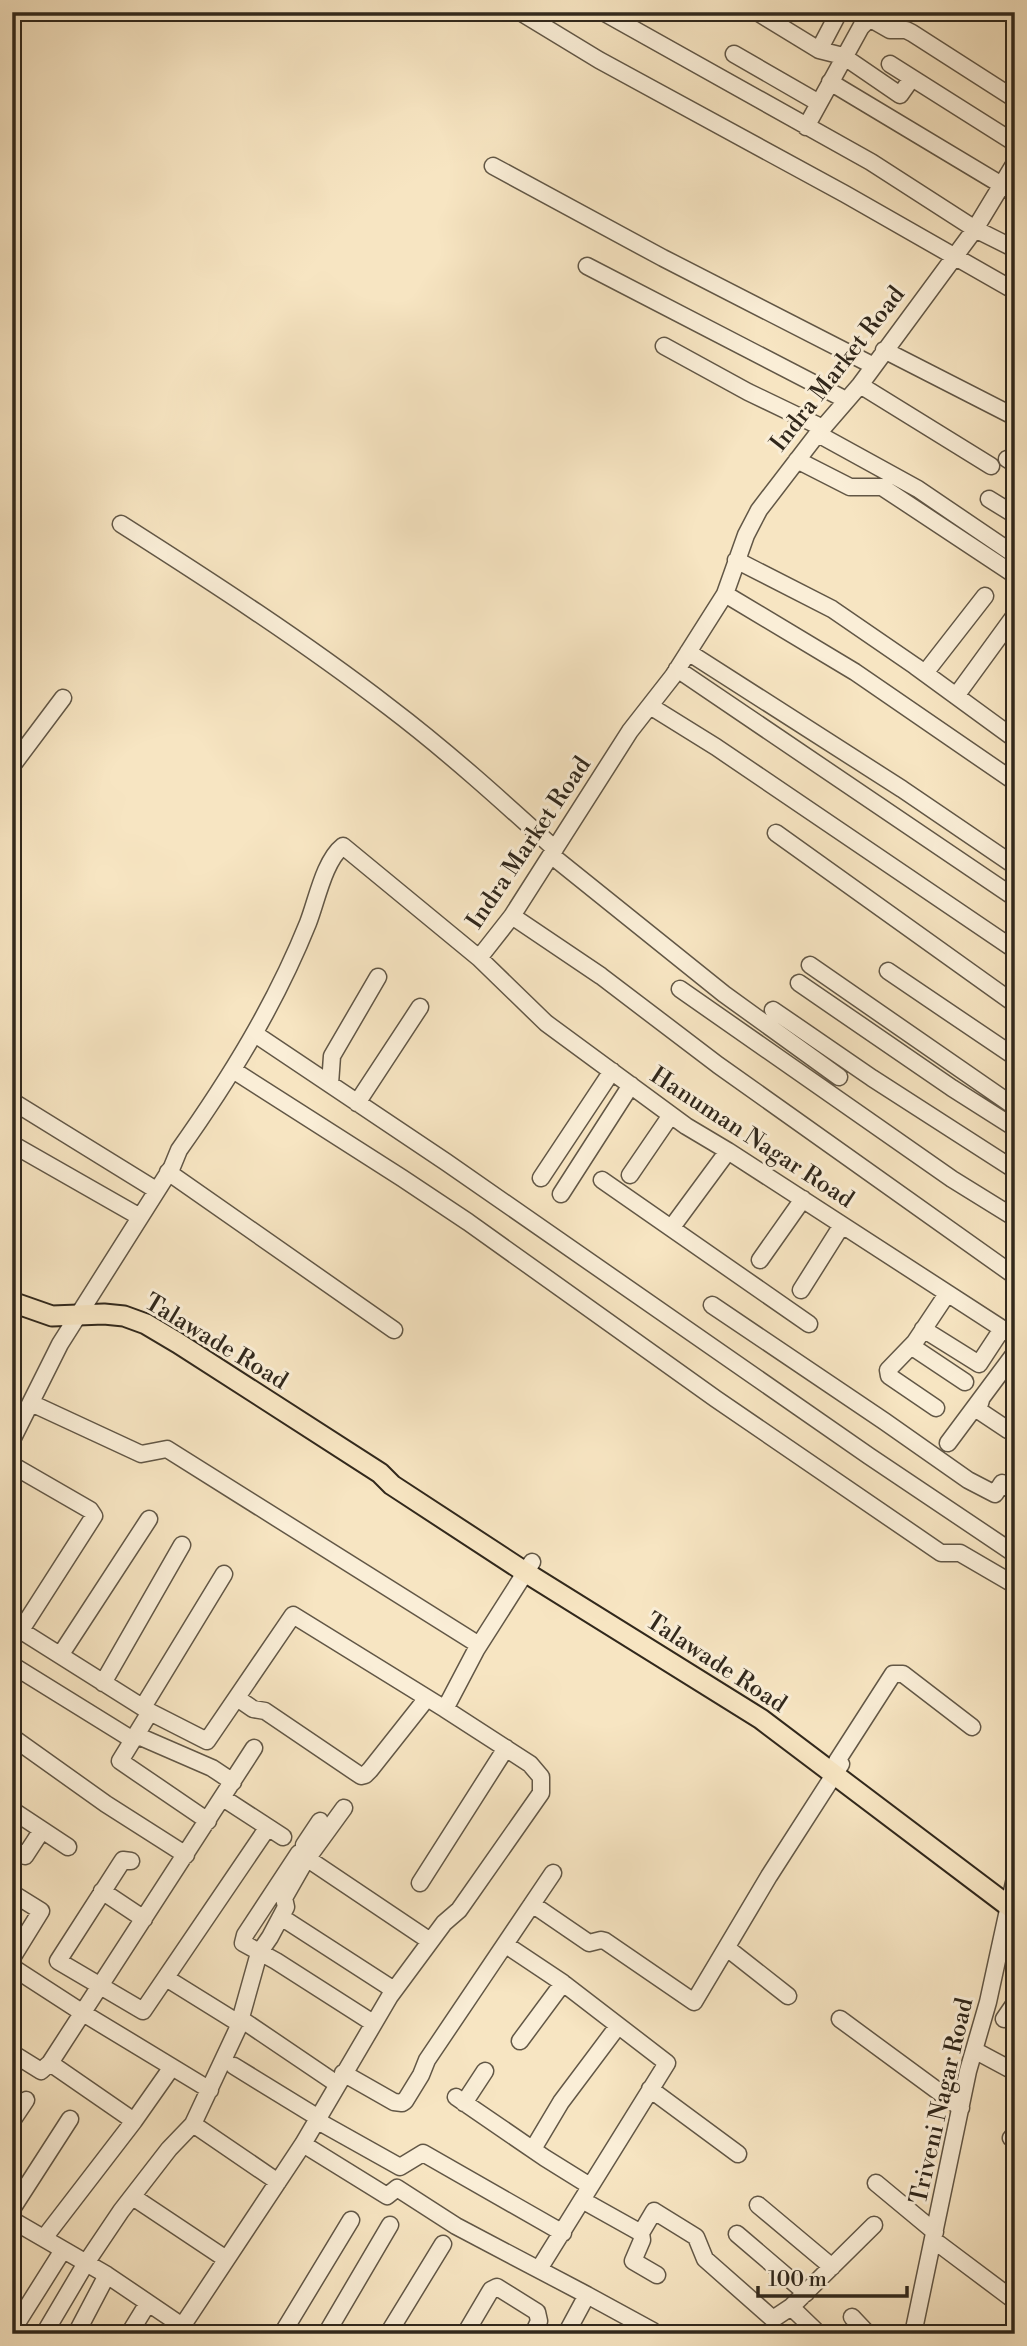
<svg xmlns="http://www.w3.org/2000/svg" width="1027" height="2346" font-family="'Libre Bodoni',serif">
<rect width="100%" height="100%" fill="#f7e5c2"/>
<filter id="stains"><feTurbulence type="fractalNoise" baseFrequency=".00286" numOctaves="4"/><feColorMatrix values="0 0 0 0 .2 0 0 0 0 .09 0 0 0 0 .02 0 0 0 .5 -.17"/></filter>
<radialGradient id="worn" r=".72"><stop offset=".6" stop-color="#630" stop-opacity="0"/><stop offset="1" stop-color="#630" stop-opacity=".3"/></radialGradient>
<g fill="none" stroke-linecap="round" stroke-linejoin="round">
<defs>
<path id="minor" d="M520,12L599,60L845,194L1015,291
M603,12L871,162L975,229L1015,249
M757,12L819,50L843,56L900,95L912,78
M869,18L890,30H906L912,33L1015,99
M819,50L839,12
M734,54L819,103
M890,64L1015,143
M830,82L1015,193
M806,127L861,27L875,13
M493,166L663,258L872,365
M587,266L846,400
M664,346L748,392L823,428
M884,350L1015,417
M860,385L991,466
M818,434L918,489L1015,555
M1007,459L1015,464
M797,460L850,487H882L1015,575
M989,499L1015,515
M121,524C212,582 303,641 389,707C447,751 501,800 555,849
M736,560L832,609L915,666L1015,739
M725,594L855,672L1015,782
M688,652L902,789L1015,866
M677,669L1015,898
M925,673L985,596
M956,696L1015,615
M650,706L716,747L1015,950
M12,766L63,698
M776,833L1015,1004
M551,855L724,994L839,1077
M512,916L601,976L718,1065L1015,1276
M479,958L512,916L630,731L673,676L725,594L746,535L759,510L815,437L860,385L975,229L1015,163
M810,965L1015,1107
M888,971L1015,1057
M799,983L952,1088L1015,1128
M680,989L952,1179L1015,1218
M773,1010L872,1078L1015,1170
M255,1034L446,1162L869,1456L1015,1554
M233,1070L402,1178L468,1222L716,1399L941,1553H960L1015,1585
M330,1084L332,1056L378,977
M12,1101L156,1190
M357,1103L420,1007
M12,1144L140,1217
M168,1172L394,1330
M630,1175L671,1115
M541,1178L612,1071
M602,1180L809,1324
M561,1194L631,1085
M672,1227L728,1151
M760,1260L803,1199
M801,1290L842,1225
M712,1305L884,1421L968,1480L995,1494L1002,1483L1015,1492
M923,1329L979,1364L1002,1329
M911,1346L965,1382
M981,1400L978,1410L1008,1430
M31,1403L141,1454L167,1449L479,1645
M936,1408L889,1376L888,1370L915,1342L947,1294
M12,1440L60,1344L172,1167L179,1150C230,1078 275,1005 308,923C317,900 324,861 343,846L479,958L546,1023L686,1126L728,1151L1015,1337
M948,1443L1015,1353
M12,1465L90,1510L94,1516L21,1630
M12,1625L150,1712L207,1741L293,1615L445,1709
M61,1654L149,1519
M12,1665L133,1740
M103,1683L182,1545
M237,1698L253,1709L265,1711L361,1776L365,1775L370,1770L427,1698
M143,1707L224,1574
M150,1712L120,1761L208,1821
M136,1735L212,1768L233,1782
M12,1737L106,1804L186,1855
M837,1761L893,1674H903L972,1727
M223,1798L283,1837
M12,1810L68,1847
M304,1845L320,1821
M12,1848L25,1856L42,1830
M131,1861L123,1860L121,1863L58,1961L143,2011L268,1827
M420,1883L506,1748
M102,1891L144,1919
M12,1893L41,1911L12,1958
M532,1904L589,1943L601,1940L605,1941L694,2002L769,1876L841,1764
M281,1917L394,1990
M506,1945L563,1983L667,2063L539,2269
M727,1948L788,1996
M12,1967L83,2013L210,2090
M166,1978L240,2024
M241,2019L337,2084
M840,2019L961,2108
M1004,2019L1015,2003
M373,2023L276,1961L243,1943L245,1935L299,1853L430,1941
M520,2041L563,1983
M974,2050L1015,2072
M12,2053L41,2071L50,2063L254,1748
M50,2063L134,2121
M234,2066L317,2117
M343,2073L394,2102L402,2103L405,2101L421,2075L427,2060L553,1873
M650,2089L738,2154
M456,2097L545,2158L590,2186
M464,2103L485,2071
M316,2120L400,2167L423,2153L563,2233
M12,2121L26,2100
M193,2124L278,2182
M1011,2138L1015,2140
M303,2144L387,2196L397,2188L456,2226L587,2295L566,2334
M533,2149L561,2102L618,2026
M876,2183L935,2232
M133,2197L226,2259
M582,2200L641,2233L654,2211L696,2237L705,2259L773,2319L791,2307
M758,2205L832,2267
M12,2209L70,2119
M12,2220L107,2275L194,2334
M641,2233L642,2240L633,2261L657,2275
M737,2234L806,2293
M44,2238L134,2121L172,2067
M933,2242L939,2244L1015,2301
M587,2295L653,2331
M852,2317L868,2334
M12,2331L63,2250
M44,2334L86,2263L121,2211L169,2149L193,2124L238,2028L259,1953L270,1937L286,1907L284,1898L304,1863L344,1808
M76,2334L107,2275
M129,2334L148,2303
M177,2334L303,2144L390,1996L444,1923L459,1910L541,1793V1777L530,1764L445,1709L476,1650L532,1562
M282,2334L351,2220
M326,2334L390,2225
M388,2334L443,2244
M465,2334L491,2290L497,2287L537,2312L539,2321L533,2334
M819,2334L791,2307L874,2225
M913,2334L968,2071L988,2002L1015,1878"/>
<path id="major" d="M12,1302L52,1316L104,1314L124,1316L146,1324L178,1343L380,1473L392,1485L525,1572L761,1719L1015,1911"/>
</defs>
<use href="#minor" stroke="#625746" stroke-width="19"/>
<use href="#major" stroke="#31281c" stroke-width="23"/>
<use href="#minor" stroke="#faeed7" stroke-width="16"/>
<use href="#major" stroke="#f7e5c2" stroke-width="19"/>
</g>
<g text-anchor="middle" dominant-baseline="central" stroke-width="6" stroke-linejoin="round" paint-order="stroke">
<g font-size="24" fill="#31281c" stroke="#faeed7">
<text transform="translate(838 369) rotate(-52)">Indra Market Road</text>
<text transform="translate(529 843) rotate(-56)">Indra Market Road</text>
<text transform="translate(752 1138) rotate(33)">Hanuman Nagar Road</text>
<text transform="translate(216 1342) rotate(31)">Talawade Road</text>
<text transform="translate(716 1663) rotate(33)">Talawade Road</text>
<text transform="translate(942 2101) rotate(-77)">Triveni Nagar Road</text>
</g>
</g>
<rect width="1027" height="2346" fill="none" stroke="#f7e5c2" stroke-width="42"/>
<rect x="14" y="14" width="999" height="2318" fill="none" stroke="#31281c" stroke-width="3.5"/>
<rect x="21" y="21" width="985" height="2304" fill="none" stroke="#31281c" stroke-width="2"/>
<path d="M758 2286v10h149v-10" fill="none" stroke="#31281c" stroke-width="3.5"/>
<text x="768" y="2286" font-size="21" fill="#31281c" stroke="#faeed7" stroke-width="5" paint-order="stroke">100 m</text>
<rect width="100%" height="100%" filter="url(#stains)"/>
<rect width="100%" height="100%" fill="url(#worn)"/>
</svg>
